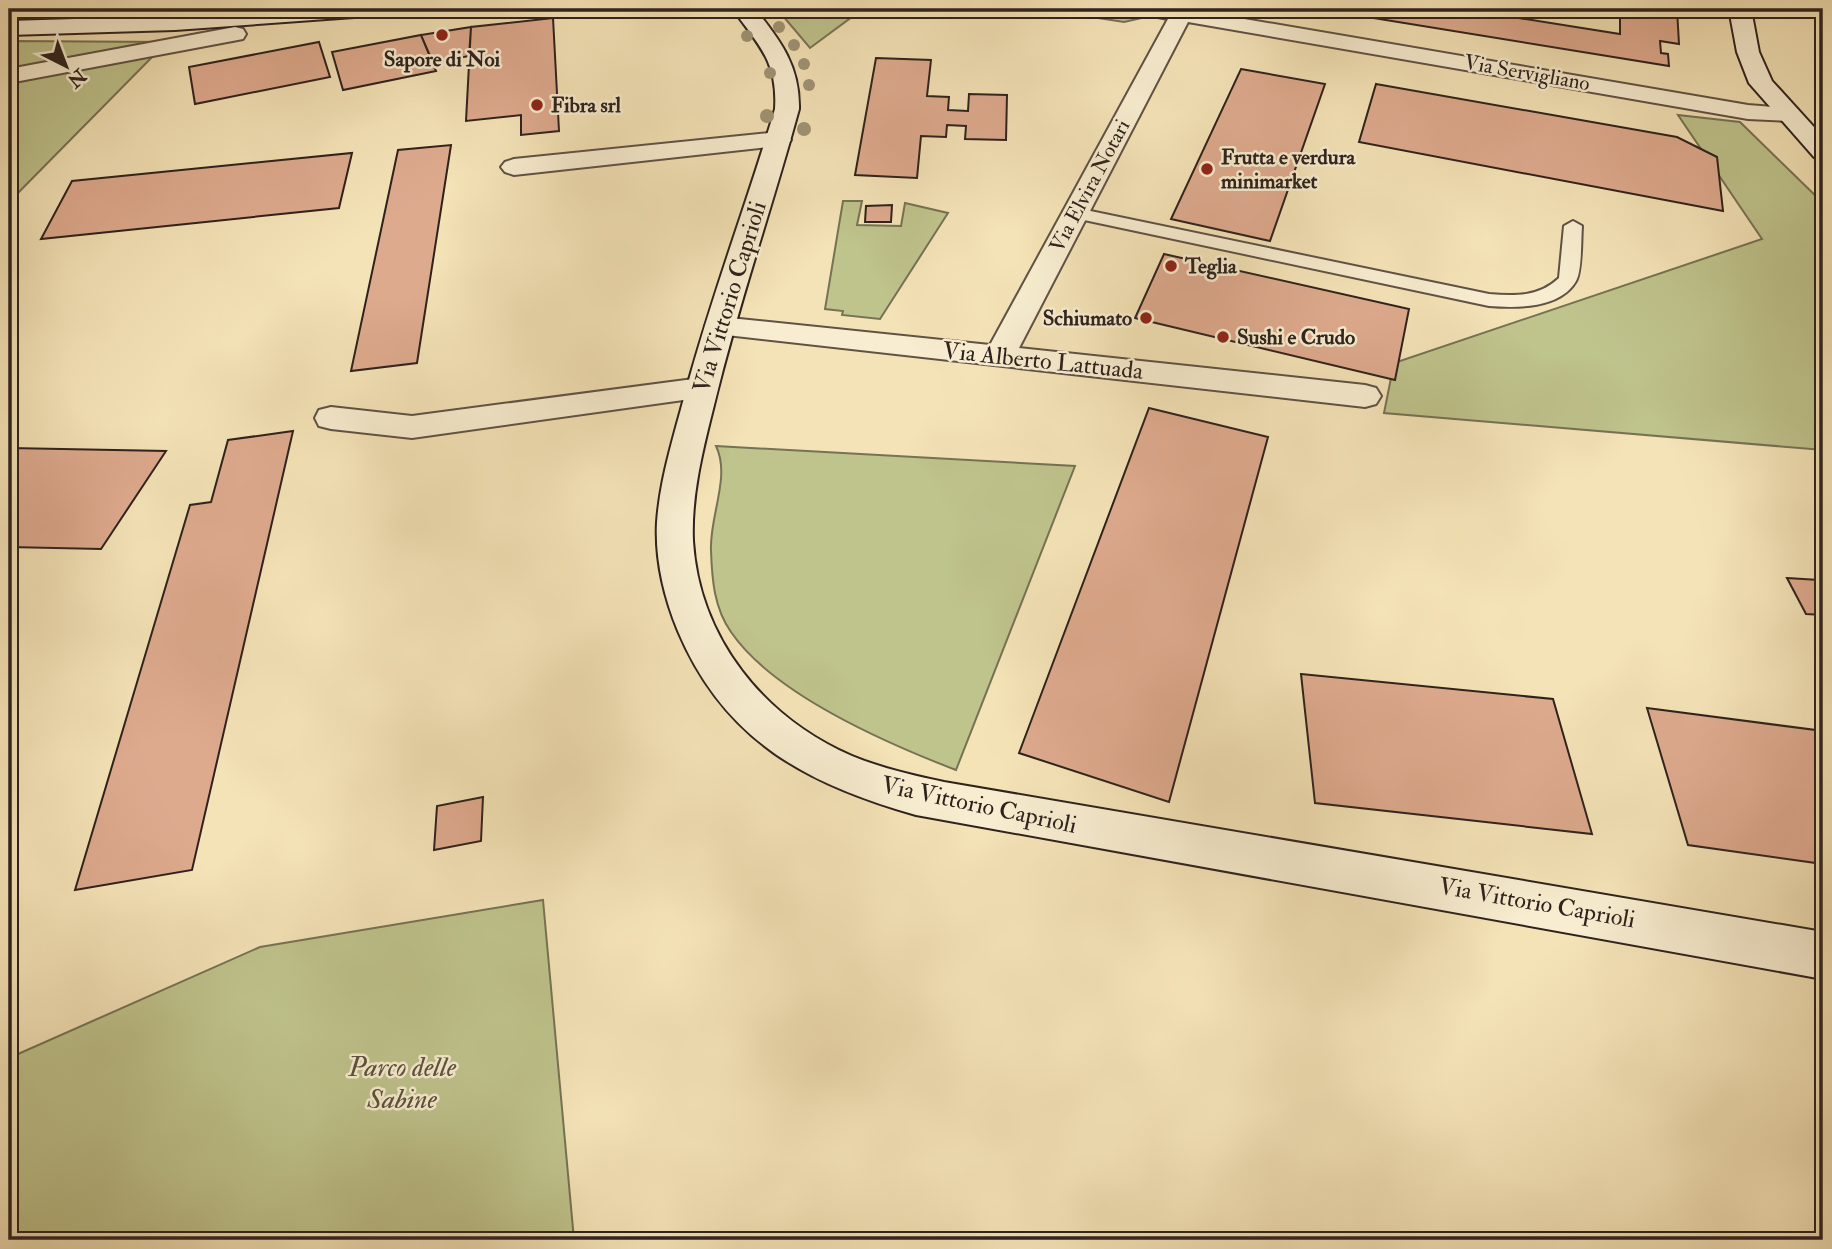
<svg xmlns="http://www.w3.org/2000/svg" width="1832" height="1249" font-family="'IM FELL Double Pica',serif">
<rect width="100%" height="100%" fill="#f4e3b7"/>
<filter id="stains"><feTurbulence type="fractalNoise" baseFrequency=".00286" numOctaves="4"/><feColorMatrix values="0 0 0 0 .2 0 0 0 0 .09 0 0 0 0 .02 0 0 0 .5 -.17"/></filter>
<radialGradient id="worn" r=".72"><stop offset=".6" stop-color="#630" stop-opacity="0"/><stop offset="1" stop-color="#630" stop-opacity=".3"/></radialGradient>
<path fill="#bfc38c" stroke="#767254" stroke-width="2" d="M777,9H875L852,17L810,48Z
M1039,9H1100L1146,17L1124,22Z
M9,41L167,42L9,202Z
M1678,115L1740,122L1823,203V450L1384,413L1394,363L1762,239Z
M843,201H862L857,225L901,226L905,203L948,213L880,319L842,315L843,311L825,309Z
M716,446L1075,466L956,770C886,743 774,695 731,632C714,608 712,579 711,551C709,517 731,477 716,446Z
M543,900L574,1240H9V1058L260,947Z"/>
<path fill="#deaa8e" stroke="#2e221d" stroke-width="2" d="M681,9H706L707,14L681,16Z
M1318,9H1462L1620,34V9H1677L1679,44L1660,41L1661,53L1668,54L1669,66Z
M553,18L559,131L521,135V115L466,121L471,27Z
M471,27L469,56L433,63L421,35Z
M421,35L436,71L343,90L332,52Z
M319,42L330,77L195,104L189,67Z
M876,58L931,60L927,96L949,97L948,110L968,111L969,94L1007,95L1006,140L965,139L966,126L947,125L946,137L921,136L917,178L855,175Z
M1241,69L1325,84L1270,241L1171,219Z
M1376,84L1677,137L1717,157L1723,211L1359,142Z
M451,145L417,363L351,371L398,150Z
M352,153L339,208L41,239L72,181Z
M892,205L891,222H865L866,206Z
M1164,254L1409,309L1395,380L1135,318Z
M1149,408L1268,437L1169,802L1019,753Z
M293,431L192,870L75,890L190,505L211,502L228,440Z
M9,448L166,451L101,549L9,547Z
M1787,578L1819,580L1823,589V615L1806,614Z
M1301,674L1553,699L1592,834L1315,803Z
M1647,708L1823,731V864L1688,845Z
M483,797L481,841L434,850L437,806Z"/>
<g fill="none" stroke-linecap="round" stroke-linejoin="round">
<defs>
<path id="lane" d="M1076,208L1489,294C1515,296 1539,297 1559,278L1564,226L1573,221L1582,226C1581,239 1582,271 1576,281C1560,309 1516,308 1489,306L1070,217L1067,213Z"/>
<path id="street" d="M1139,9H1186L1748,105L1797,109L1800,114L1797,119L1788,121L1748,119L1188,22L1019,348L1365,385L1376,388L1381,396L1376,404L1365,407L709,333L705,326L709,319L720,317L990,345L1168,19L1142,14Z
M235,27L243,29L246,34L243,39L9,83V69Z
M778,132L787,135L791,140L787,145L514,175L505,172L501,167L505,162L514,159Z
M701,378L712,382L717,389L712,396L412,438L331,429L319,426L315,418L319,410L331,407L412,416Z"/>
<path id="secondary" d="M290,9H393L390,14L382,15L175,30L9,35V21L175,16Z
M733,9H755C781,41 800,67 799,109C772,208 738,305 714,405C703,449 691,495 693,541C699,638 764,718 852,756C881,768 912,775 944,782L1823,932V979L916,815C806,784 724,740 678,631C664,597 655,559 657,522C660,480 673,439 684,398C710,300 746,206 775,109C778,61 758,45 733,9Z
M1729,9H1751L1759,52L1772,81L1823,137V160L1814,157L1749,83L1737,52Z"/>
</defs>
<use href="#lane" stroke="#605244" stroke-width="4"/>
<use href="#street" stroke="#605244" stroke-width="4"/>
<use href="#secondary" stroke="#2e221d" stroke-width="4"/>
<use href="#lane" fill="#f8edd0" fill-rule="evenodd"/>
<use href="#street" fill="#f8edd0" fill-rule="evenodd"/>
<use href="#secondary" fill="#f8edd0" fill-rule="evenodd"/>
</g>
<g fill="#9f9374">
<circle cx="779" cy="27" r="6"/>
<circle cx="747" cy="36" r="6"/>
<circle cx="794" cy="45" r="6"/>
<circle cx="804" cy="64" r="6"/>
<circle cx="770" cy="73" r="6"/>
<circle cx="809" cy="85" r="6"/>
<circle cx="767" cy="116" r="7"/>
<circle cx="804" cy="129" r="7"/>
</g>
<g fill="#8f2418" stroke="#f8edd0" stroke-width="2.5">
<circle cx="442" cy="35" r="7"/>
<circle cx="537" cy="105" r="7"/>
<circle cx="1207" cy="169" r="7"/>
<circle cx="1171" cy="266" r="7"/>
<circle cx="1146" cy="318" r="7"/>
<circle cx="1223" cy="337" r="7"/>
</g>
<g text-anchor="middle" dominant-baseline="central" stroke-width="5" stroke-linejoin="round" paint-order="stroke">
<g font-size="21" font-weight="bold" fill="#2e221d" stroke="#f8edd0" text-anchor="start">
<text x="442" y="59" text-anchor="middle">Sapore di Noi</text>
<text x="551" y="105">Fibra srl</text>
<text x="1221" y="157">Frutta e verdura<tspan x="1221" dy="24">minimarket</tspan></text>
<text x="1185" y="266">Teglia</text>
<text x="1132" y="318" text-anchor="end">Schiumato</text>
<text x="1237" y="337">Sushi e Crudo</text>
</g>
<g font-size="21" fill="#2e221d" stroke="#f8edd0">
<text transform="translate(1527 73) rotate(10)">Via Servigliano</text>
<text transform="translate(1090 186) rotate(-62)">Via Elvira Notari</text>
</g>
<g font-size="24" fill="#2e221d" stroke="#f8edd0">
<text transform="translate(730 297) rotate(-73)">Via Vittorio Caprioli</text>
<text transform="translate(1043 361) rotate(6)">Via Alberto Lattuada</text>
<text transform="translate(979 805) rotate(12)">Via Vittorio Caprioli</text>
<text transform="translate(1537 903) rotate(10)">Via Vittorio Caprioli</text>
</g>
<g font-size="28" font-style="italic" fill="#5a523e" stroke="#f8edd0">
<text x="402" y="1067">Parco delle<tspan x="402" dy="32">Sabine</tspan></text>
</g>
</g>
<rect width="1832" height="1249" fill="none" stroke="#f4e3b7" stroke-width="35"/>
<rect x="10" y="10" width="1811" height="1228" fill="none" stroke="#2e221d" stroke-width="3.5"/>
<rect x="18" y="18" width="1797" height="1214" fill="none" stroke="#2e221d" stroke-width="2"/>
<g transform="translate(66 66) rotate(138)" stroke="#f8edd0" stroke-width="5" paint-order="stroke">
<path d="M0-5L12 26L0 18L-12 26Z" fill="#2e221d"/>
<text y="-10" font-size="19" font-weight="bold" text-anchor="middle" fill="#2e221d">N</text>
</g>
<rect width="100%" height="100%" filter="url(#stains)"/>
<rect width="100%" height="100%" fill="url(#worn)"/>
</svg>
